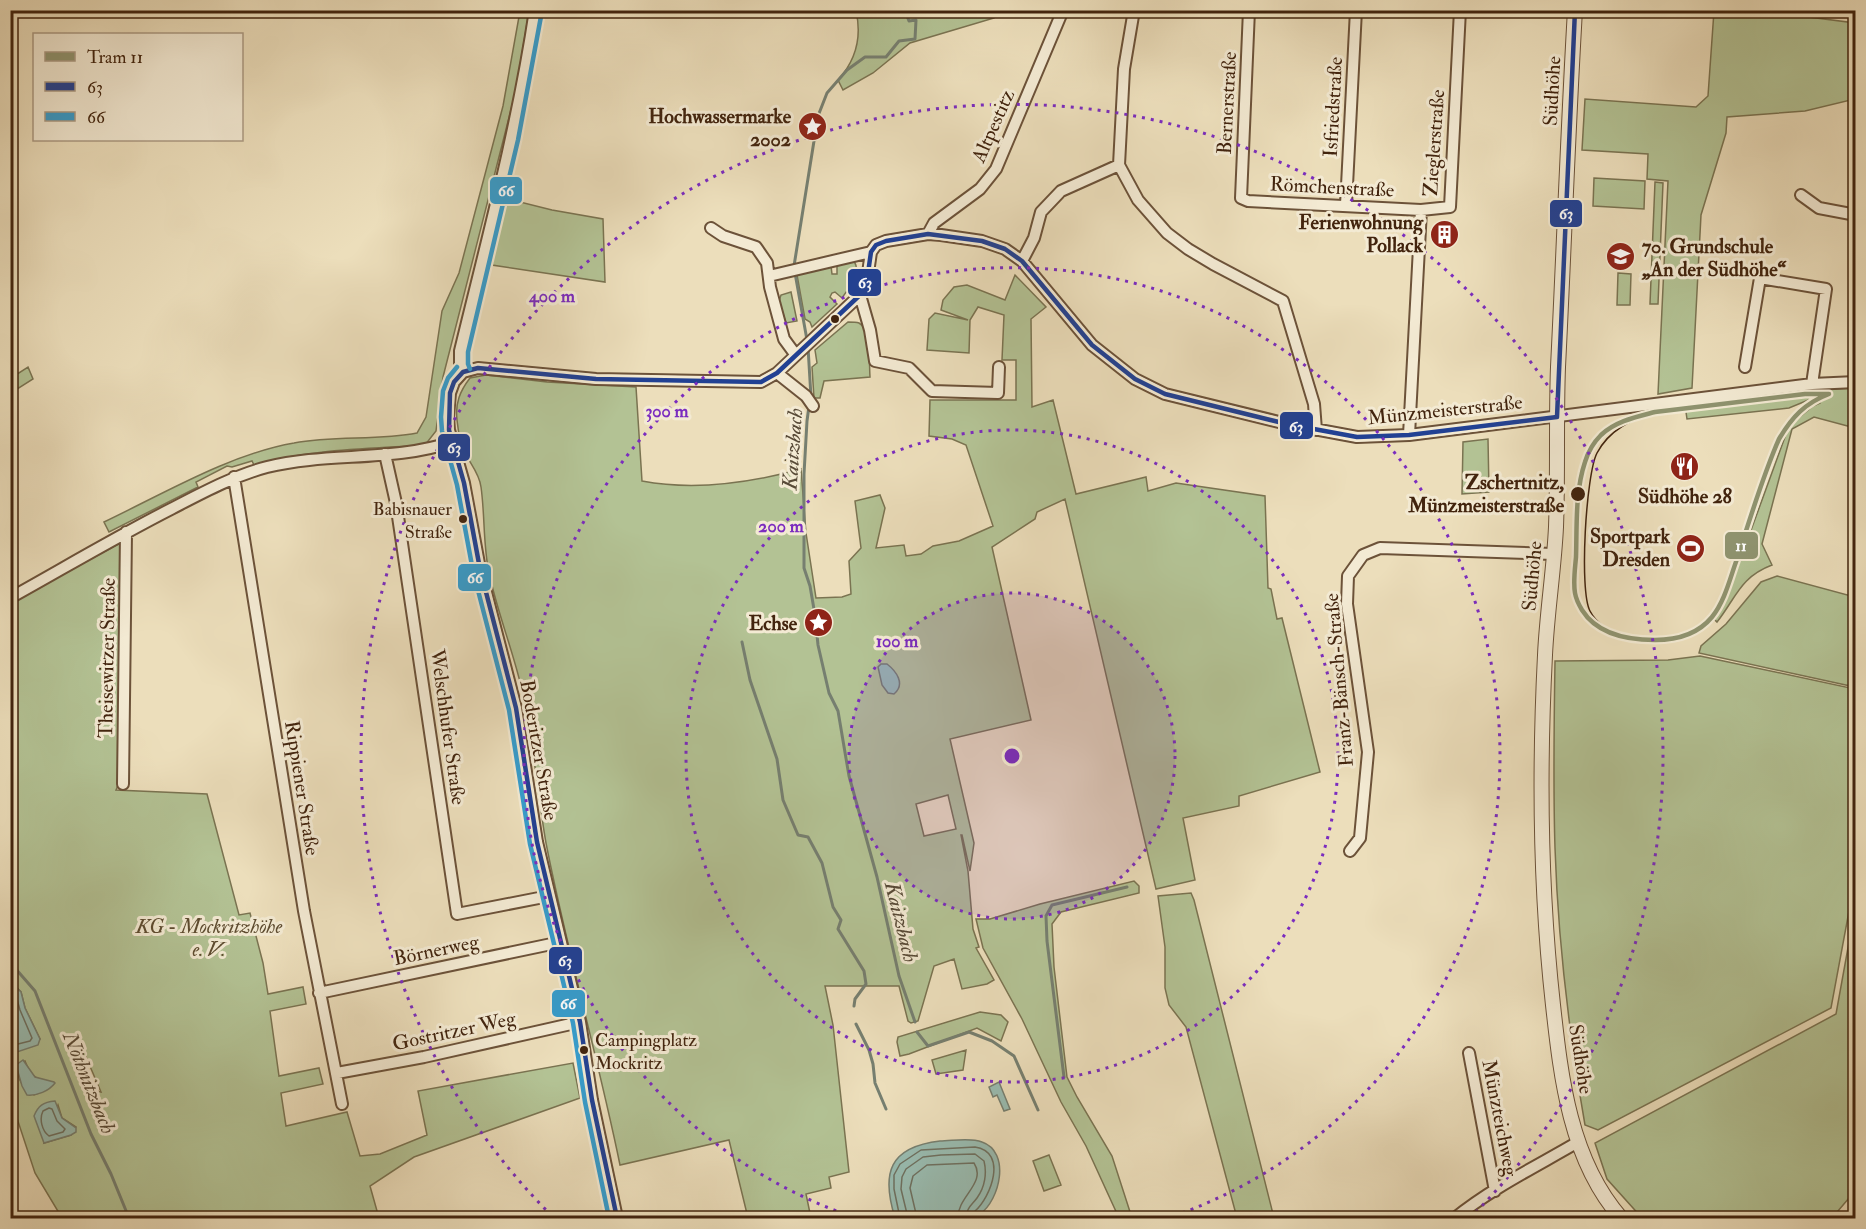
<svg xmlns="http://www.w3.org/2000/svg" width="1866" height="1229" font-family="'IM FELL Double Pica',serif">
<rect width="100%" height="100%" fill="#ecdebb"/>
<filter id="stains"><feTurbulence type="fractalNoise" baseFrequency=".00333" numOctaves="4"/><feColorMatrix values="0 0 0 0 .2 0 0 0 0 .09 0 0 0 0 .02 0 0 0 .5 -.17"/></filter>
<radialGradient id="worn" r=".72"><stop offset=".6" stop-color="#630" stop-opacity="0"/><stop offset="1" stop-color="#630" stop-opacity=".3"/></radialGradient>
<path fill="#b3c294" stroke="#7a7351" stroke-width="1.5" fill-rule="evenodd" d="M520,11H529L516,90L443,377L436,431L425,445C368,449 309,449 254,465L252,461L232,467L227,466L196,482L198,487L109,532L104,522C163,494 230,454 294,443C335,435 377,441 417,433L426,417L442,311L459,273L503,106Z
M856,11H993L994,18L910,43L873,73L843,90L838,80C856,60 862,37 856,11Z
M1714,11H1810L1809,17L1855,23V99L1805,111L1727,117L1726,133L1701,215L1692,388L1658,394L1668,181L1647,179L1648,154L1582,150L1585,99L1696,107L1708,96Z
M1594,178L1645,181L1644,209L1593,206Z
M1655,182L1663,183L1658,304H1650Z
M504,198L552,210L603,219L605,282L492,265Z
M854,261C862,274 850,286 842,298L835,292L832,293L830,297L837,304L812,327L810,322L805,319L797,275L831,266L832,274H837V265Z
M1618,273L1631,274L1630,305H1617Z
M1015,275L1046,307L1031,319L1032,407L1053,400L1076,494L1146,477L1148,491L1176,483L1265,496L1268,588L1271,589L1277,619L1282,618L1320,772L1239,796V806L1183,818L1195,880L1156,889L1065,499L1037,512L1035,519L992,547L1031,720L950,739L974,843L970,871L962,835H961L968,871L973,929L979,947L976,948L994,980L987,984L962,989L954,959L934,966L918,1021L911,1023L908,1021L899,986H825L833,1025L849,1172L829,1177L831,1188L806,1194L811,1218H748L729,1140L620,1165C598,1057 567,951 546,843C537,791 533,737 521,686C512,648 497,611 489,573C483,545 485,515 481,487C479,471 467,461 462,446C459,438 458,428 457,420C455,403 460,391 470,378L486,375L547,382L636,387L642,481C695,491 750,483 801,469L806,533L816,598L842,597L851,594L849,561L861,548L855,501L880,495L885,508L876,548L904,545L906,556L921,554L933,546L959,541L993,526L966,445L952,439L929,436L930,400H1016V360H1002L1004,315L978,307L970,320L969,353L927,350L929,319L935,313L968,320L941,310L943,300L954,287L967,285L1005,300ZM948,795L956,829L924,836L916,804Z
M791,292L797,321L786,323L779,301L781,295Z
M848,322C851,322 856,322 859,323C871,329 869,364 870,377L824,381L820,398H814L812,367L817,363L815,350Z
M28,367L33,379L11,393V378Z
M1855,388V428L1814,417L1792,429L1762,544L1772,565C1740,577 1736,598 1717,622L1714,619L1727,596L1789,426L1813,406L1820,403L1818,396L1789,408L1687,419L1685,405L1809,390Z
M1488,439L1489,492L1462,494L1463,442Z
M124,541L119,783L116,790L207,794L239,915L250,913L263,963L268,994L303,987L306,1004L270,1011L279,1076L319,1068L323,1084L281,1093L286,1126L347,1112L360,1156L380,1154L427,1135L418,1091L573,1063L580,1098L414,1157L370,1186L379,1218H62L35,1173L11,1100L10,1050L14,1053L40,1039L25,1008L21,992L16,987L11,986V602ZM86,1057L101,1092L89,1090L75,1063ZM25,1061C29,1071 32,1077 42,1080L41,1092L34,1095C21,1085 19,1082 16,1065ZM58,1105L62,1118L76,1127L71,1135L44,1143Z
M1777,576L1855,597V687L1699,653L1701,646L1726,624L1761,582Z
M1700,656L1855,689V879L1831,1008L1598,1130L1585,1125C1569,1033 1558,941 1555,848C1553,786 1554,723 1555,661L1668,660Z
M1134,881L1139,886V893L1061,912L1052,924L1054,967L1067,1077L1077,1097L1112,1156L1132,1218H1119L1086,1146L1061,1102L1022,1019L983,948L976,919H990L1040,904Z
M1191,893L1194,900L1274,1218H1237L1186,1027L1169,1005L1165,988V947L1158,896Z
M1855,909V1191L1832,1218H1642L1607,1179L1595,1143L1836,1014Z
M980,1012L1001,1015L1008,1022L1001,1041L977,1028L909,1054L900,1056L897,1042L898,1037Z
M966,1050L963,1070L936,1074L932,1060Z
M1049,1155L1061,1185L1044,1191L1033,1161Z"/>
<path fill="#99bcb1" stroke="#767f70" stroke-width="1.5" d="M881,664H887C896,671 906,684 894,694L888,693L882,685L878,667Z
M10,987H16L21,992L25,1008L40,1039L38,1045L14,1053L10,1050Z
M23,1060L35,1077L54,1082L55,1083C49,1091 37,1096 27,1095L22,1086L16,1065Z
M999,1082L1010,1109L1004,1111L997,1095L993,1097L989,1087Z
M55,1101L62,1118L76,1128V1132L71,1135L44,1143L34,1116C38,1106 43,1102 55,1101Z
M940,1141C952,1141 970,1137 982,1142C1011,1152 1000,1200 980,1214V1218H895C881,1173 889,1147 940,1141Z"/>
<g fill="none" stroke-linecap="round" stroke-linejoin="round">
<path stroke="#6e7060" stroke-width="1.5" d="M10,993L16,996L20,1010L32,1038L30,1041L10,1046
M49,1108L52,1109L57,1121L65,1129L63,1132L49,1136C42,1131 39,1119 43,1111Z
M900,1218L894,1189V1175L900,1164L921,1150L975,1147C1008,1152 991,1197 975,1211L974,1218
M908,1218L901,1189L902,1177L906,1169L923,1157L941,1155L975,1154L984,1161C987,1173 985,1187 977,1198C971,1206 966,1208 967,1218
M917,1218L910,1188L913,1176L927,1165L974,1163C987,1183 957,1197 958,1218"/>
<path stroke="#767f70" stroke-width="3" d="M794,266L818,116L827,93L847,70L865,57H886L899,41L915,39L916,20L909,21L907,16L916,10
M795,273L807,340
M808,347L811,397
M809,406L807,421L804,474V568L810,586L815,615L818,645L829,693L838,711L849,776L877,877L899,976L915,1022
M742,642L750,680L777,759L783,800L798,835L808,837L822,863L833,907L841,920L838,929L864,971L866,984L855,999L854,1006
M10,967L15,968L35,991L91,1134L111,1174L129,1218
M856,1024L869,1050L873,1064L875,1083L886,1109
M917,1032L928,1046L969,1032L992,1041L1014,1056L1038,1110
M1064,1077L1047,941L1046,916L1052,905L1127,887"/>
<defs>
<path id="minor" d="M1134,10L1124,69L1119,165L1138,200L1167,233L1188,249L1213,264L1283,301L1314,404L1316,430
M1249,10L1241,198L1248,201L1421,210L1450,207L1460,10
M1801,195L1819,208L1856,215
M1346,205L1356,10
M711,228L723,236L756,247L767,263L770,287L784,339L795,354
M928,234L934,223L980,189L996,169L1063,10
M1022,261L1034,238L1041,212L1061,191L1119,165
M769,276L871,252
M860,295L870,330L875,361L909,368L932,391L998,393L999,367
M1745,367L1760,278L1826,289L1812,384
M463,372L460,366V351C487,240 518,124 535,10
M777,373L806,396L813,406
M1409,435L1421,210
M385,454L396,503L457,914L549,896
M234,477L304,911L342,1104
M10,598C64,568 116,537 171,509C202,493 233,476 267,467C328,452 393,462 452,442
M123,784L126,532
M1350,851L1360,838L1368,752L1347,604L1348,576L1363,555L1380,548L1553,554
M319,993L561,942
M1469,1053L1495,1191
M337,1073L424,1057L580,1022
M617,1218L592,1100L580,1022L537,842L516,708L480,569L464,483L449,430L448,417L450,393L454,382L463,372L478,368L596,379L761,382L777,373L860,295L868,273L871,252L876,245L886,241L928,234L941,235L982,241L1005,249L1022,261L1092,345L1135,379L1165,394L1287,424L1357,437L1409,435L1812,384L1856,382
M1455,1218C1492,1188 1537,1166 1578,1142"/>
<path id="tertiary" d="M1575,10C1568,129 1564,248 1558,367C1556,420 1558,473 1556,527C1554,569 1547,612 1545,655C1539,772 1540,888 1553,1005C1561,1078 1570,1160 1621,1218"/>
</defs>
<use href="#minor" stroke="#6c5239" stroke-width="14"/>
<use href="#tertiary" stroke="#6c5239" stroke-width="16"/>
<use href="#minor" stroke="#f3ead3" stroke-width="10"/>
<use href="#tertiary" stroke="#f3ead3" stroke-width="14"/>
<path stroke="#42240e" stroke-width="1.5" d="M1626,638C1612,632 1597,625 1590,611C1579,591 1586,474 1597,453C1610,429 1631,420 1655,412"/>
<defs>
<path id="bus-1" d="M1557,417L1575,10
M617,1218L592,1100L580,1022L537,842L516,708L480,569L464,483L449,430L450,393L454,382L463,372L478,368L596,379L761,382L777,373L860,295L868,273L871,252L876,245L886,241L928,234L982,241L1005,249L1022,261L1092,345L1135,379L1165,394L1287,424L1357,437L1409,435L1557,417"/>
<path id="bus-2" d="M457,367L448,378L443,391L441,417L442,431L457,485L473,571L509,710L530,844L573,1023L585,1102L609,1218
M470,369L468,364V352L518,140L542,11"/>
</defs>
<use href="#bus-1" stroke="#f3ead3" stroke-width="9"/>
<use href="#bus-2" stroke="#f3ead3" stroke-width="9"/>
<use href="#bus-1" stroke="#224193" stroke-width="4.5"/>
<use href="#bus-2" stroke="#369ccc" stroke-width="4.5"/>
<defs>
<path id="tram-1" d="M1805,394H1829C1805,403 1792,417 1779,439C1762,478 1750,519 1737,559C1730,578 1725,601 1712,617C1698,634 1676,640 1655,640C1628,640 1597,634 1582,610C1579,605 1576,599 1575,593C1573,582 1575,569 1576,557C1577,526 1575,492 1585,462C1588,452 1594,442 1601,435C1616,421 1636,417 1655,412Z"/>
</defs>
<use href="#tram-1" stroke="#f3ead3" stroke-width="9"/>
<use href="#tram-1" stroke="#8f936f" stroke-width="4.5"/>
</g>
<circle cx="1012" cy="756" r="163" fill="#7b2cbf" fill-opacity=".12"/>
<g fill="none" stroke="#7b2cbf" stroke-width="3" stroke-dasharray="3 6">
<circle cx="1012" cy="756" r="163"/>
<circle cx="1012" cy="756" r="326"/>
<path d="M853 1217A488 488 0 1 1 1171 1217"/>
<path d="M552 1216A651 651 0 1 1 1472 1216"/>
</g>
<defs>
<symbol id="sight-disc" viewBox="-11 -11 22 22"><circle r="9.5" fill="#8f2418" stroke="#f3ead3"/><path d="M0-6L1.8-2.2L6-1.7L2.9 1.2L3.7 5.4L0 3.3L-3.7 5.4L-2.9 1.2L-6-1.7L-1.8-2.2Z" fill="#fff"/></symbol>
<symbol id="building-disc" viewBox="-11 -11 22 22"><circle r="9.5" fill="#8f2418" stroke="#f3ead3"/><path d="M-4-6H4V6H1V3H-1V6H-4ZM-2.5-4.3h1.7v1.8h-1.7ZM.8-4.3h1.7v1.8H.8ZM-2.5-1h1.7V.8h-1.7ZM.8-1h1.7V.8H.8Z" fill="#fff"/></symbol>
<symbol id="school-disc" viewBox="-11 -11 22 22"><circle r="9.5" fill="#8f2418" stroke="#f3ead3"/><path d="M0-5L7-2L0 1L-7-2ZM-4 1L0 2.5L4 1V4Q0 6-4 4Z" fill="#fff"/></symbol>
<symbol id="restaurant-disc" viewBox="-11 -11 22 22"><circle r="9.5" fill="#8f2418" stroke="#f3ead3"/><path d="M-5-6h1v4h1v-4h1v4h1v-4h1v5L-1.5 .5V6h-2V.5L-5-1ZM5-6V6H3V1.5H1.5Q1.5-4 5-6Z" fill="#fff"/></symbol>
<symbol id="stadium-disc" viewBox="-11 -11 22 22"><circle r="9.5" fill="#8f2418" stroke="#f3ead3"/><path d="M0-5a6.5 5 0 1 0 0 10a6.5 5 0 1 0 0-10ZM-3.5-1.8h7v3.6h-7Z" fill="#fff"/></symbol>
</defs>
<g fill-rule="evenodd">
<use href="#sight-disc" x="796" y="110" width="33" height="33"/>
<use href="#building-disc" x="1428" y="218" width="33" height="33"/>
<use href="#school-disc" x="1604" y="240" width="33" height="33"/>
<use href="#restaurant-disc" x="1668" y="450" width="33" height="33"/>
<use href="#stadium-disc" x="1674" y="532" width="33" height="33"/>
<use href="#sight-disc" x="802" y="606" width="33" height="33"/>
</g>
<g fill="#42240e" stroke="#f3ead3" stroke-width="2">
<circle cx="835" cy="319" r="5"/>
<circle cx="1578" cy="494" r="8"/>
<circle cx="463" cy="519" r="5"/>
<circle cx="584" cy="1050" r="5"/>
</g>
<g text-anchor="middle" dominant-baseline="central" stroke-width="6" stroke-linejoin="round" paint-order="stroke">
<g font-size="18" fill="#42240e" stroke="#f3ead3" text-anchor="end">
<text x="452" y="509">Babisnauer<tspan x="452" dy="23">Straße</tspan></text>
<text x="595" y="1040" text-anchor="start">Campingplatz<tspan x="595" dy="23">Mockritz</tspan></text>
</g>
<g font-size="20" fill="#42240e" stroke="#f3ead3">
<text transform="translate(1552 91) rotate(-87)">Südhöhe</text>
<text transform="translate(1227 103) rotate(-87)">Bernerstraße</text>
<text transform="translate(1333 107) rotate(-87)">Isfriedstraße</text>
<text transform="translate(993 126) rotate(-66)">Altpestitz</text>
<text transform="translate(1434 143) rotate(-86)">Zieglerstraße</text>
<text transform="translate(1332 187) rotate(3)">Römchenstraße</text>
<text transform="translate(1445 410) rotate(-6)">Münzmeisterstraße</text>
<text transform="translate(1532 576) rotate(-85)">Südhöhe</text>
<text transform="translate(107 658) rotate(-89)">Theisewitzer Straße</text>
<text transform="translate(1339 680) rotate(-95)">Franz-Bänsch-Straße</text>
<text transform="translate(448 727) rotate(82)">Welschhufer Straße</text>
<text transform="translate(539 750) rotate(80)">Boderitzer Straße</text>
<text transform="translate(302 788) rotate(81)">Rippiener Straße</text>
<text transform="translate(436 950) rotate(-12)">Börnerweg</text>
<text transform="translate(454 1031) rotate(-12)">Gostritzer Weg</text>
<text transform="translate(1581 1059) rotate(81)">Südhöhe</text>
<text transform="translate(1500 1118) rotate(79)">Münzteichweg</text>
</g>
<g font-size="20" font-weight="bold" fill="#42240e" stroke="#f3ead3" text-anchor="end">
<text x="791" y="116">Hochwassermarke<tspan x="791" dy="23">2002</tspan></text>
<text x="1423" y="222">Ferienwohnung<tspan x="1423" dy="23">Pollack</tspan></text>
<text x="1642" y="246" text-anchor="start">70. Grundschule<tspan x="1642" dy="23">„An der Südhöhe“</tspan></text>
<text x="1685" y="496" text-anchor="middle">Südhöhe 28</text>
<text x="1670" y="536">Sportpark<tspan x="1670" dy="23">Dresden</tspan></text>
<text x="797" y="623">Echse</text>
</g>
<g font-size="20" font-weight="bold" fill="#42240e" stroke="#f3ead3" text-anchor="end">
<text x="1564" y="482">Zschertnitz,<tspan x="1564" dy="23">Münzmeisterstraße</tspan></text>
</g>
<g font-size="20" font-style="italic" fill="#5e4c30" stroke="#f3ead3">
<text x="209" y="926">KG - Mockritzhöhe<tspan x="209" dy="23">e. V.</tspan></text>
</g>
<g font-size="21" font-style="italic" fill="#584a37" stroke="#f3ead3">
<text transform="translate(793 449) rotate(-86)">Kaitzbach</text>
<text transform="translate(901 922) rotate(76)">Kaitzbach</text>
<text transform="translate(89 1083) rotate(68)">Nöthnitzbach</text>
</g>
</g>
<circle cx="1012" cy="756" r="9" fill="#7b2cbf" stroke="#f3ead3" stroke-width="3"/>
<g font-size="18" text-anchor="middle" font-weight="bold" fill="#7b2cbf" stroke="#f3ead3" stroke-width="6" stroke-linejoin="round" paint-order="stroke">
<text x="552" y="302">400 m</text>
<text x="667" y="417">300 m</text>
<text x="781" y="532">200 m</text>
<text x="897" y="647">100 m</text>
</g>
<g stroke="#f3ead3" stroke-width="2">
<rect x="489" y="176" width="34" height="29" rx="6" fill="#369ccc"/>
<rect x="1549" y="199" width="34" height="29" rx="6" fill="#224193"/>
<rect x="847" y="268" width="35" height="29" rx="6" fill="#224193"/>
<rect x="1279" y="411" width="35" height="29" rx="6" fill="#224193"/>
<rect x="437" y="433" width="34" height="29" rx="6" fill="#224193"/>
<rect x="1724" y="531" width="35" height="29" rx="6" fill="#8f936f"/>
<rect x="457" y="563" width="35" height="29" rx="6" fill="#369ccc"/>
<rect x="548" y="946" width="35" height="29" rx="6" fill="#224193"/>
<rect x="551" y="989" width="35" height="29" rx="6" fill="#369ccc"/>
</g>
<g font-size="16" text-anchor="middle" font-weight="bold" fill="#fff">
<text x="506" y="196">66</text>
<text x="1566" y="219">63</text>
<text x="865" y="288">63</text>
<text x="1296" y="432">63</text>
<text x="454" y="453">63</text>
<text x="1741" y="551">11</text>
<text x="475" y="583">66</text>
<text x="565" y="966">63</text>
<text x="568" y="1009">66</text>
</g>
<rect width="1866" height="1229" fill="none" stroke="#ecdebb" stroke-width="36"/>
<rect x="12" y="12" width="1842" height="1205" fill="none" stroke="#42240e" stroke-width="3"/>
<rect x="18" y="18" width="1830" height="1193" fill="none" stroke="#42240e" stroke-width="1.5"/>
<rect x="33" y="33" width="210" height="108" fill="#f3ead3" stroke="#ac9b84" stroke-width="1.5"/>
<rect x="45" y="52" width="30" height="9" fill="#8f936f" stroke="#ac9b84" stroke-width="1.5"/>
<text x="87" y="63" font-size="18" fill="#42240e">Tram 11</text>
<rect x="45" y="82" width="30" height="9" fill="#224193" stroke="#ac9b84" stroke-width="1.5"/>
<text x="87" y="93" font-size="18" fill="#42240e">63</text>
<rect x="45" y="112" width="30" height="9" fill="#369ccc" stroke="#ac9b84" stroke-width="1.5"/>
<text x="87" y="123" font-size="18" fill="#42240e">66</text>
<rect width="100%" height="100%" filter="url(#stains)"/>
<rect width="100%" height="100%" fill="url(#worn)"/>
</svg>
